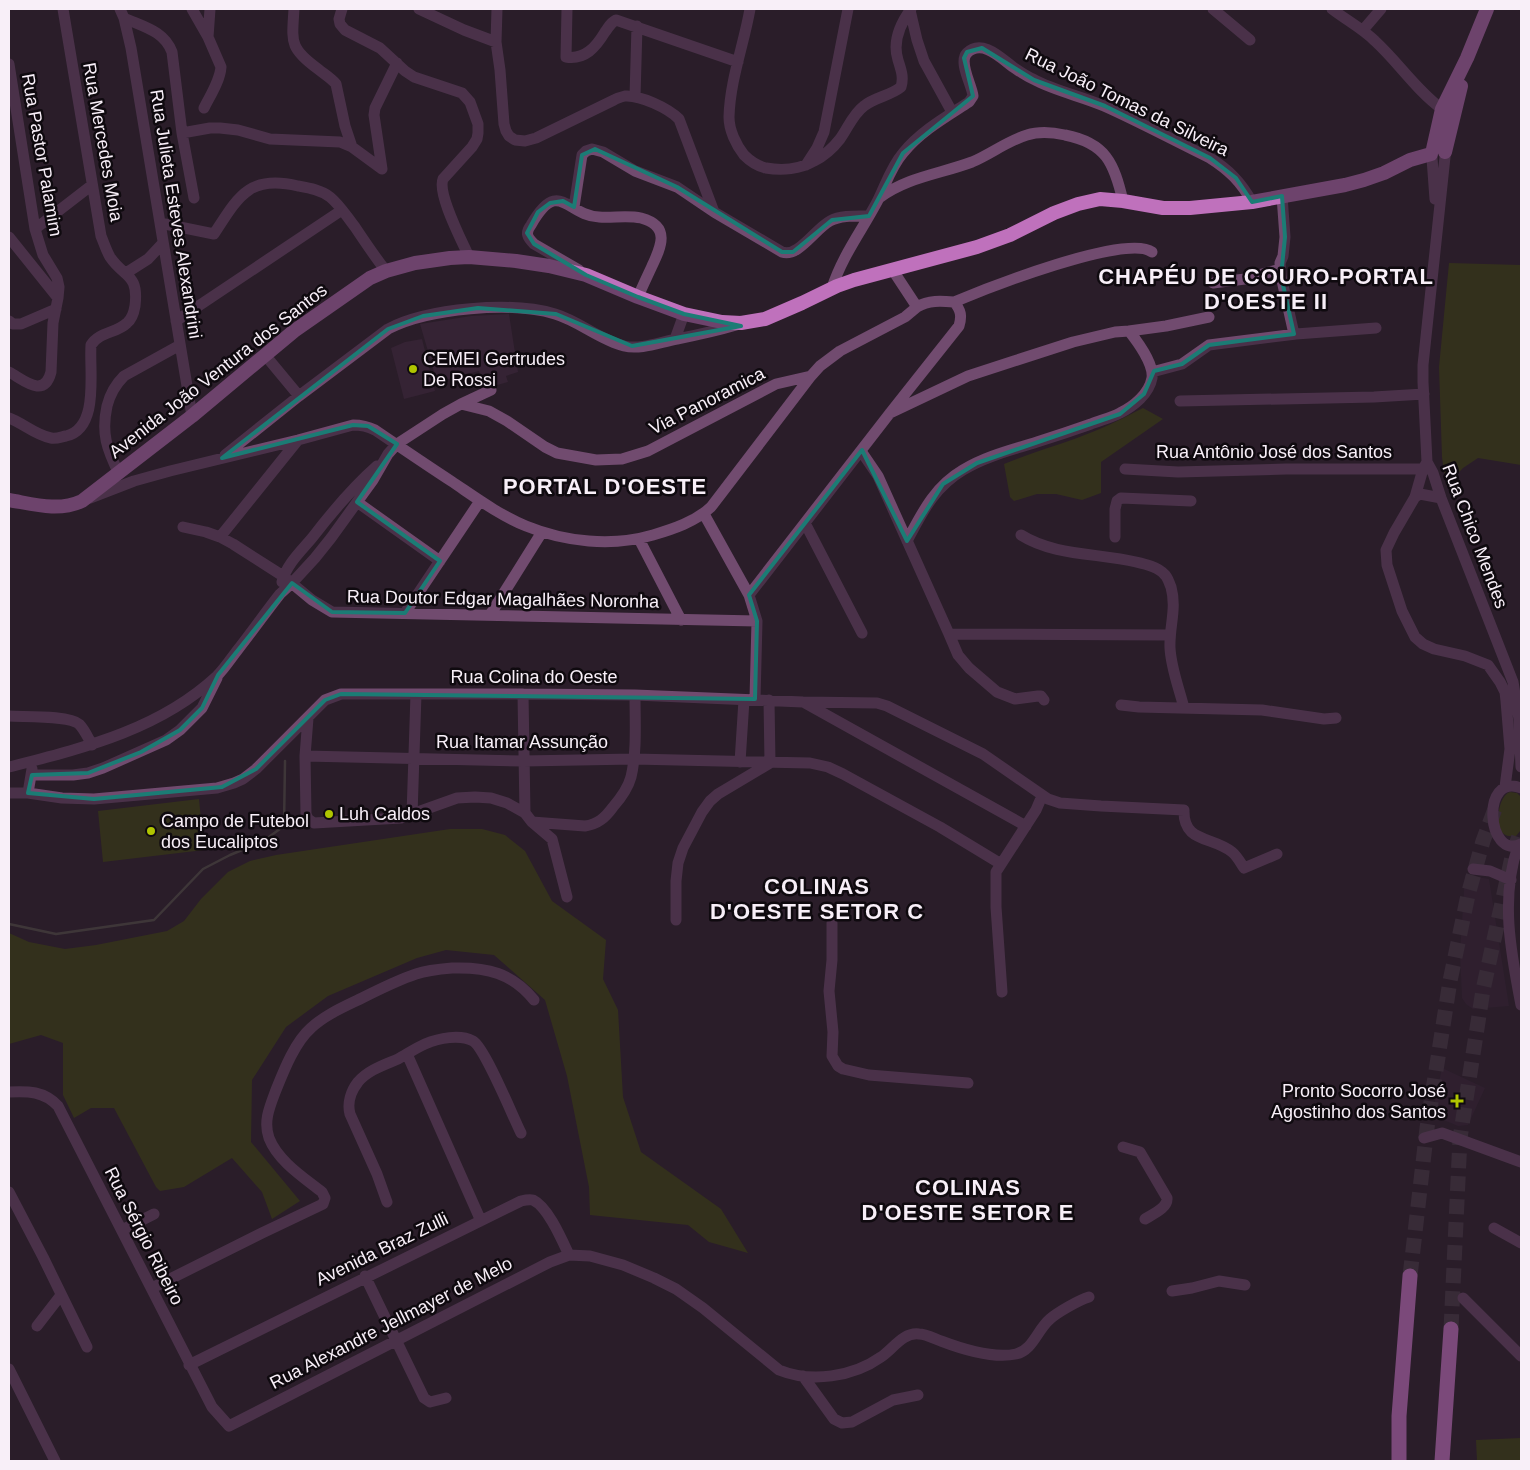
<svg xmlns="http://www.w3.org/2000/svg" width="1530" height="1470" font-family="Helvetica,sans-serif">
<rect width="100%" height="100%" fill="#2a1d29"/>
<path fill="#352334" d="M509,314L518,372L506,376L508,382L483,389L479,371L437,382L420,324L471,316Z
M422,339L435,391L404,399L391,348L405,342Z
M1465,875L1489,879L1509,1006L1473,1009L1466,1004L1462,998L1460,953Z
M1442,1068L1485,1088L1468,1125L1458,1126L1432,1115Z"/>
<path fill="#3f470c" d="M1449,263L1521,265V465L1478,458L1463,468L1448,483L1444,472L1442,457L1439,367Z
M1143,408L1163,419L1101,462V493L1082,500L1056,494H1037L1014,501L1010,497L1004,464C1028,454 1052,447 1077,438C1099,430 1122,419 1143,408Z
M1510,792L1517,793L1521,797V830L1516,836C1512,836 1507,837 1504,834C1494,827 1498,796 1510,792Z
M199,799L204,850L103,862L98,811Z
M450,829H482L505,835L525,851L552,901L606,940L603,979L618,1010L623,1097L641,1152L721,1209L748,1253L709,1242L688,1225L590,1215L589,1187L567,1076L545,1000L494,955L446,950L417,958L328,996L286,1027L252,1080L251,1142L300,1201L272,1219L262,1192L232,1158L184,1187L160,1191L156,1187L114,1108H91L74,1118L63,1095V1043L41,1035L9,1044V933L29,942L65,949L96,945L167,931L184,921L201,899L228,872L250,861L276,855Z
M1521,1438V1461H1477L1476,1440Z"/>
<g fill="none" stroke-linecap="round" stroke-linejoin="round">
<path stroke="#57564b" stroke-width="2.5" d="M9,924L56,934L154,920L203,869L230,855L262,842L284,826L285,761"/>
<path stroke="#493c48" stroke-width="15" stroke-dasharray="15 8" stroke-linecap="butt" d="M1410,1276L1427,1128L1450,981L1468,895L1483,841L1496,806
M1451,1329L1460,1138L1483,990L1512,857L1521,830"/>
<path stroke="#714b6f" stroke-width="11" d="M120,9L124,18L131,48L192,416
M192,9L208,37L221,67C220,81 210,96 204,108
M294,9C292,42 289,48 318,69C324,74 331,78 336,84L345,126L352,147
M342,9L339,19L340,24L345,30L380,48L405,71L414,77L462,93L470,102L478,124V133L477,139L472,147L443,179C437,194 462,241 469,257
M419,9L464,30L496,42
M497,9L496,42L500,70L504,124L506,131L509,136L515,140L525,141L536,138L614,100C617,98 621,97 625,96C640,95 668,108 679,119L714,212L782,252C798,258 815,229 830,221C841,215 856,216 869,216
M567,9L566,57C585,60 596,47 605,32C609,27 610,23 616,20L738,62
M750,9C744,44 730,80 729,117C729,130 736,145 744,155C751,162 757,166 766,168C782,171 800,169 814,161C824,156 833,148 840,139C848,128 853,114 864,106C875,97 890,96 901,87C904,77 901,70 898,60C892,41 900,24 911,9
M1213,9L1250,40
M1332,9C1346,20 1362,28 1375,41C1399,63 1416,90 1442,109
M910,10L917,40L924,61L952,112
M124,18C144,27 164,31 172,52L182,133L194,198
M1363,30L1381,9
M208,37L210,9
M9,64L35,229L43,255L57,278L59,287L58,298L53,323L51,372C44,399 24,380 9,372
M635,97L637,26
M182,133L210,128H220L238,130L270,139L340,142L352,147L382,169L374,115L375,108L397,63
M1445,157L1423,365V382L1427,462L1433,473L1441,498L1513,682L1519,719L1521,767
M1432,158L1435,199
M806,165L817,148L824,132L848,9
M1282,196L1285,237L1283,256L1280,263L1281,276L1294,334
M879,198C907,177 940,174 972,162C991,154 1007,141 1027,135C1039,131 1052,132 1065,135C1106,143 1114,163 1123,201
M574,207L582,155L586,151L592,149L603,152L635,171L677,187L714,212
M160,223L214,234C238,197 249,174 298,186C309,188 321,190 330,197C340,205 347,217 355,227C365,242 375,257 386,271
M35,229L92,185
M9,237L58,298
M579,270L534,244C527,237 525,233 531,225C559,176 567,216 599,217C613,218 628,215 641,218C671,226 661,247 652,266C647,277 642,287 638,297
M126,273L148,259L163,243
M1213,283L1245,279L1280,269
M832,288C842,256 863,229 878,200C886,184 891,167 903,153C921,131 946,117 969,102L973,96C972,85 958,62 967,53C982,38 1002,59 1013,67C1019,71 1026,76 1033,79C1055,91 1081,96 1104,106C1140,122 1175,141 1210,158C1229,170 1241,182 1252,202
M954,302C985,289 1126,233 1152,252
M9,321L13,324H21L56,309
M176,321L342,210
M1129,331L1166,326L1209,317
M675,339L684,314
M265,355L299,396
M1152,372L1182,364L1209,345L1296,334L1376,328
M1180,401L1374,397L1424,394
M461,404L489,411L507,421L545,447L557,453L596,460L622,459L648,451L776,384L811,376
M890,413L968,376L1014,361L1073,342L1115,332L1129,331C1137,341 1154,364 1152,378C1149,394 1134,406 1120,413C1111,418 1101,420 1091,424C1074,430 1056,436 1037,442C1012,450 986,456 963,470C934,487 922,513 907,541
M9,418C23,423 35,435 51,438C56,439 61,437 66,436C100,428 89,371 91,345C99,332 117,333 127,323C132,319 134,312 135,306C139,273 124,278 110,257C106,250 104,243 101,236L63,9
M861,451L878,476L949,634L1170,635
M225,455L299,396L388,329C428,308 512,301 555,314C579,321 600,340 624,346C641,350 660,342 677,339C697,335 716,331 736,325
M1427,462L1423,469L1415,497L1394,533L1386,550L1387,565L1402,611L1415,637L1423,644L1434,649L1465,656L1488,665L1500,682L1505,692L1506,701L1510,749L1505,787
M1125,469L1178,472L1286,469H1423
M119,474C107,449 101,434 107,406C110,394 115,385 124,376L180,345
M1415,497L1420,494L1441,498
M90,498L134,481L170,471L298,440L353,425C362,425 367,426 375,430C400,447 425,464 451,481C475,497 499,515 526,526C565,542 612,547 653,535C673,529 695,522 711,507L811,376L820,366L840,351L905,317L917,307L892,269
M357,502L440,561
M704,514L749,595L757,621L755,699
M805,523L862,633
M183,527L206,532L220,537L233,544L283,576L312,600L332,612L757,621
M1021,535C1054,556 1099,553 1136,562C1145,564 1158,567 1164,574C1168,577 1169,583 1171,587C1177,609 1169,627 1170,648C1171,668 1179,688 1184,708
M220,537L298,440
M1115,537V509L1117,501L1121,498L1191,501
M639,539L681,620
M282,582C286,565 301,551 312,538C332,512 352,488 377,466
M749,595L890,413L959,326C962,316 961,310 954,302C941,301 929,300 917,307
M405,613L480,501
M490,615L542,532
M949,634L958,655L969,668L997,692L1015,699L1038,696H1041L1044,700
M523,694L525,813
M805,703L1026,826
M1121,705L1139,707L1262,710L1324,719L1336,718
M9,716C24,717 69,715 79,724C85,730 88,738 92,745
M308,718L305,756L306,814L308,819L314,823L401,818L457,798L475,797L491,798L507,803L525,813L532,822L552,839L567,897
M305,756L523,761L634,759L810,763L828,767L843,774L940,827L1001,864
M740,762L744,700
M9,767C83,748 159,730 217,676C224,669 230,660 236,652C251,633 265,613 280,594L292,583L315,558L331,538L373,480L388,454L397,444L443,414L461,404L491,390
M32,775H73L88,773L103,768L166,740L180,730L202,708L217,678
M1521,788C1480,772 1487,861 1521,844
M9,793H28L32,769
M28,793L62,798L94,799L217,788L234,783L243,779L256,769L325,700L341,694H523L635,695L803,702L877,703L887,706L983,754L1048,799L1060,803L1101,806L1184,810C1183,843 1212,836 1232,852C1237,856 1240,862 1244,868L1277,854
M412,815L416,694
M532,822L585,826C598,824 605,818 613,807C620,799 628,788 631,777C637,752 635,721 635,695
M1518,846C1500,898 1511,953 1521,1005
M1473,869L1490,871L1511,880
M676,920V881L678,863L683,848L702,812L710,801L718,794L770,763L769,700
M832,923V960L829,991L833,1032L832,1056L838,1066L843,1069L869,1075L968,1083
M1002,992L996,907V872L1036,810L1042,796
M407,1054L481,1221
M9,1092C28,1091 44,1091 58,1106L212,1407L229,1426L550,1262L569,1255L590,1256L623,1265L654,1278L676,1289L703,1308L779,1370C811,1383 853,1377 881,1357C893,1349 903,1332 919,1334C926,1334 935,1339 941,1341C962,1349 993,1359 1016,1354C1033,1350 1037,1330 1050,1319C1058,1312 1079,1300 1089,1297
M1424,1138L1442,1133L1521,1162
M1123,1147L1140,1152L1167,1198C1168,1208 1153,1214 1145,1219
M9,1192L43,1257L87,1347
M387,1202L377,1174L350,1114C347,1103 351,1091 358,1082C368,1070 384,1065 398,1059C407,1054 416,1048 425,1044C439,1038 460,1034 473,1041C485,1048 513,1117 521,1133
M1494,1228L1521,1243
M122,1230L154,1214
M365,1276L424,1398L430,1402L446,1398
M152,1288L262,1233L323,1204L325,1198L322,1192C303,1177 278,1161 269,1138C263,1121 270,1106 276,1090C284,1070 295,1042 311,1028C326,1014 346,1006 364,997C380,989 398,980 416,974C428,970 441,969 453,968C487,967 512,973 534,1000
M1172,1291L1192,1288L1219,1281L1245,1285
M1463,1298L1521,1356
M37,1326L61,1295
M189,1365L521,1201C525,1200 529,1199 533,1200C548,1207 562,1240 569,1255
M9,1369L55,1461
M803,1376L834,1419L842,1423L852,1422L893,1400L918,1395"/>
<path stroke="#bf71bc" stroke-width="14" d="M1433,149L1442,109L1467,58L1487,9
M1445,152L1461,86
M9,500C33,504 58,512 82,501L192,416L294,331L370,278L386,271L415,263L450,258L469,257L516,261L549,266L586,275L638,297L684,314L722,322L741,323L765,319L802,303L837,286L854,280L977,247L1010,235L1054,213L1078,204L1100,199L1123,201L1163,208H1190L1252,202L1345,185L1364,180L1384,173L1410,160L1431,154"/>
<path stroke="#de7fdb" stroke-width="15" d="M1399,1461V1416L1410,1276
M1442,1461L1451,1329"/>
</g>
<path d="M0 0H1530V1470H0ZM982,48L1034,80L1105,106L1210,158L1236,178L1252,202L1282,196L1285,237L1281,276L1294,334L1209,345L1182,364L1154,371L1144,394L1120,414L977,463L943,484L907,541L862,450L749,595L757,621L755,699L341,694L325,700L256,769L222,787L94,799L28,793L32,775L88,773L141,752L180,730L202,708L218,675L292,583L332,612L405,613L440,561L357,502L397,444L368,426L353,425L222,458L388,329L423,316L478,308L556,314L632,346L741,326L684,314L638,297L586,275L534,244L527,233L538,212L550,203L563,201L574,207L582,155L595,149L677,187L782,252H793L832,220L869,216L903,153L973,96L964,58L967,52Z" fill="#2a1d29" fill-opacity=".55" fill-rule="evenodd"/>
<path fill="none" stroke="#1b7c75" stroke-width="4" stroke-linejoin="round" d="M982,48L1034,80L1105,106L1210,158L1236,178L1252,202L1282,196L1285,237L1281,276L1294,334L1209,345L1182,364L1154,371L1144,394L1120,414L977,463L943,484L907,541L862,450L749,595L757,621L755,699L341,694L325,700L256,769L222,787L94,799L28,793L32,775L88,773L141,752L180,730L202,708L218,675L292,583L332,612L405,613L440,561L357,502L397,444L368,426L353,425L222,458L388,329L423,316L478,308L556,314L632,346L741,326L684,314L638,297L586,275L534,244L527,233L538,212L550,203L563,201L574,207L582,155L595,149L677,187L782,252H793L832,220L869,216L903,153L973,96L964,58L967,52Z"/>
<g fill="#b0c500" stroke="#0f0a0f" stroke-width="2">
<circle cx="413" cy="369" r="5"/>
<circle cx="329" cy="814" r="5"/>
<circle cx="151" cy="831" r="5"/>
<path d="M1454.5 1093.5h5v5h5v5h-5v5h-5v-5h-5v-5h5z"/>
</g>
<g text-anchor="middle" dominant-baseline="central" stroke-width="5" stroke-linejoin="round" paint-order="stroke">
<g font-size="18" fill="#f8eff8" stroke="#0f0a0f">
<text transform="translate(1127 102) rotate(26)">Rua João Tomas da Silveira</text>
<text transform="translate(103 142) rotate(80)">Rua Mercedes Moia</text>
<text transform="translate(42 155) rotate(80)">Rua Pastor Palamim</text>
<text transform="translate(176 214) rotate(81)">Rua Julieta Esteves Alexandrini</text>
<text transform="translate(218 371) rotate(-38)">Avenida João Ventura dos Santos</text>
<text transform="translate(707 401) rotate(-27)">Via Panoramica</text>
<text x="1274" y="452">Rua Antônio José dos Santos</text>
<text transform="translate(1475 536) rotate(69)">Rua Chico Mendes</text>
<text transform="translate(503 599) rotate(1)">Rua Doutor Edgar Magalhães Noronha</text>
<text x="534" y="677">Rua Colina do Oeste</text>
<text x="522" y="742">Rua Itamar Assunção</text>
<text transform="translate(144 1236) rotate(63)">Rua Sérgio Ribeiro</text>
<text transform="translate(382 1249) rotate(-26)">Avenida Braz Zulli</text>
<text transform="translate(391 1323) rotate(-27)">Rua Alexandre Jellmayer de Melo</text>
</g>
<g font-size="18" fill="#f8eff8" stroke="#0f0a0f" text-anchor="start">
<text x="423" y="359">CEMEI Gertrudes<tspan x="423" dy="21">De Rossi</tspan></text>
<text x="339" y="814">Luh Caldos</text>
<text x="161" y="821">Campo de Futebol<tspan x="161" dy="21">dos Eucaliptos</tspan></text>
<text x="1446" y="1091" text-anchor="end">Pronto Socorro José<tspan x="1446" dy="21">Agostinho dos Santos</tspan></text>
</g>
<g font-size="22" font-weight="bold" letter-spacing="1" fill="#f8eff8" stroke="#0f0a0f">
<text x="1266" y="276">CHAPÉU DE COURO-PORTAL<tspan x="1266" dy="25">D'OESTE II</tspan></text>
<text x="605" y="486">PORTAL D'OESTE</text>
<text x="817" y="886">COLINAS<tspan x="817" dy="25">D'OESTE SETOR C</tspan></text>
<text x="968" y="1187">COLINAS<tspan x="968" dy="25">D'OESTE SETOR E</tspan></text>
</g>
</g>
<rect width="1530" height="1470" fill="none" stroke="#f8eff8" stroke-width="20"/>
</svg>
